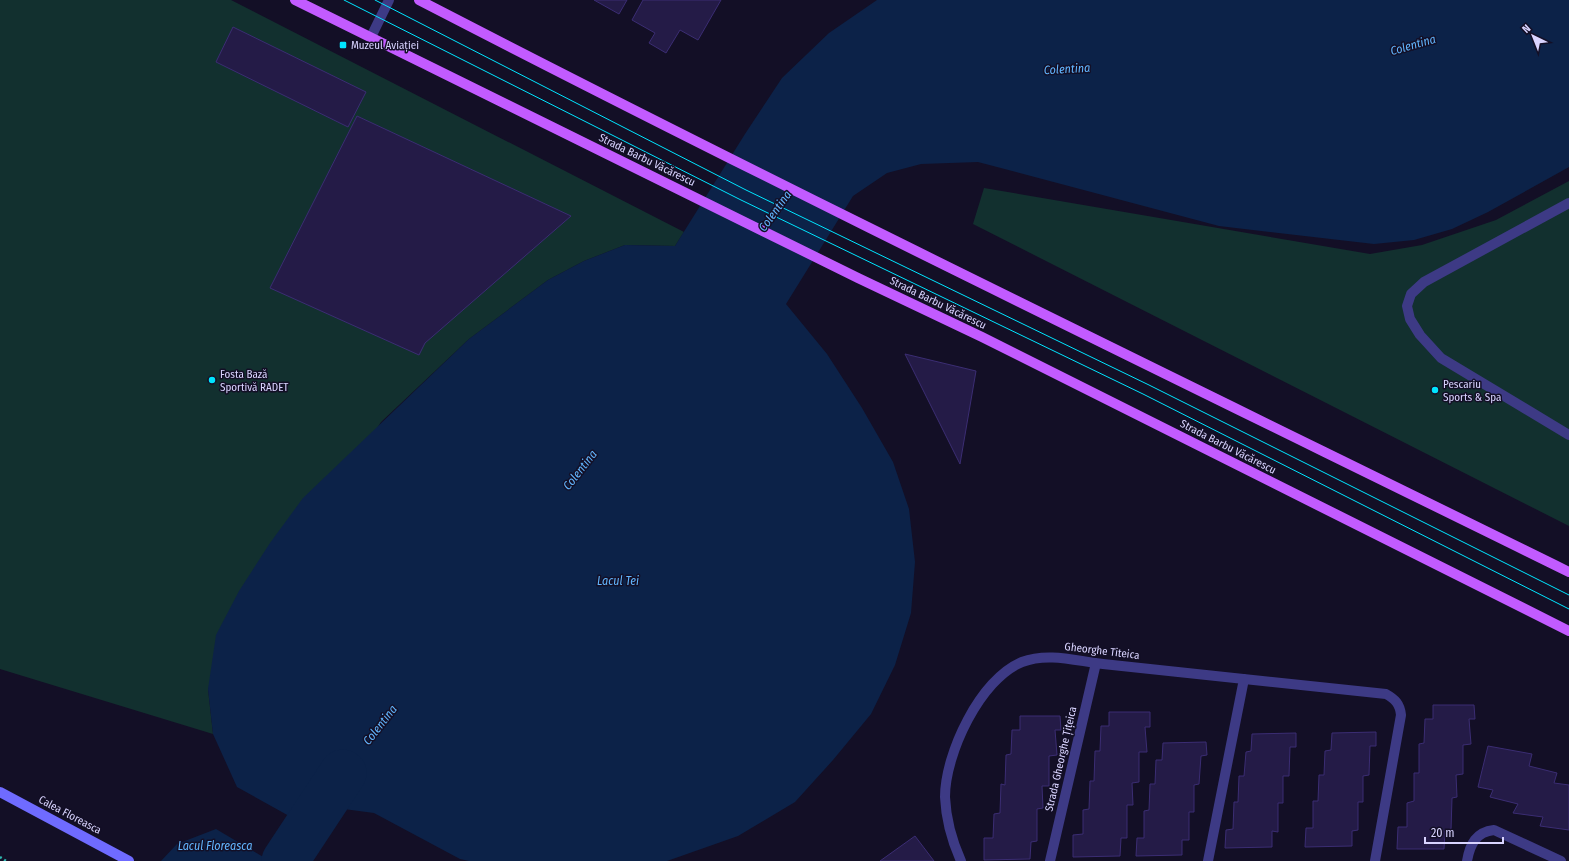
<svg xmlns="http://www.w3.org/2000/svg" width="1569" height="861" font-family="'Fira Sans Condensed',sans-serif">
<rect width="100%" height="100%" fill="#130f26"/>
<path fill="#12302f" d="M0,0H231L684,232L675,246L625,245L584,261L548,280L469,339L381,422L208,689L213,734L0,669Z
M1569,181V526L973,224L984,188L1370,254L1422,245L1496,220Z"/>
<path fill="#0c2248" d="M877,0H1569V167L1488,212L1452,229L1414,240L1374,244L1219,226L978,162L921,164L887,173L853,196L786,304L827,354L862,408L893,462L909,509L915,562L911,613L895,665L871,714L833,760L795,802L738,836L667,861H469L460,859L374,813L344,809L327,837L237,787L213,734L208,689L216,635L239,591L270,543L303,498L469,339L548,280L584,261L625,245L675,246L745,134L782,78L829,33Z
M216,829L270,861H161L177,844Z"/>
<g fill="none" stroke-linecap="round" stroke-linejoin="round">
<path stroke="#0c2248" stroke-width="47" d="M285,861L343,773"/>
</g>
<path fill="#241b47" stroke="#3b2d73" d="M594,0H627L619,14Z
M643,0H721L698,40L680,30L666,53L649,43L655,33L632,20Z
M233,27L366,92L348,127L216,62Z
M357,116L571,216L425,343L419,355L270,288Z
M905,354L976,371L960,464Z
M1433,705H1474L1475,719H1469L1471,744L1463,745V774L1456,775L1457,797L1452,798L1451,830L1445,831L1444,849H1397L1398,827H1407V803L1414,801V773H1419V744L1424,743L1425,719H1433Z
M1109,712H1150V727H1145L1147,752H1139V782L1132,783L1133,805H1127V838H1121L1120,856L1073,857V835L1083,834V810L1089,809L1090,781H1094L1095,751H1100L1101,726H1109Z
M1020,716H1060L1061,730H1055L1057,755L1049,756V786H1042L1043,808L1037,809V841L1031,842L1030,859L984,860V838H993L994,814L1000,813L1001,784L1005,785L1006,755L1011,754L1012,730H1020Z
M1376,732V746H1370L1369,775L1363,776V802H1358V830L1352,831V846L1305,847L1306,828H1313V801H1318L1319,775H1324L1325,751L1331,750L1332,733Z
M1296,733V747H1290L1289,776H1283V803H1278V832L1272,831V847L1225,848L1226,830L1233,829L1234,802H1238L1239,776H1244L1246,752L1251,751L1252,734Z
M1206,742L1207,755L1201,756L1199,784L1194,785V812H1189V840H1182V855L1136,856L1137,838H1144V811L1149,810L1150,784H1155L1156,760H1162L1163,743Z
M1488,746L1532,754L1529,766L1557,773L1554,783L1569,785V830L1540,826L1543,817L1513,813L1518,804L1490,797L1493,790L1478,787Z
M915,836L934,861H880Z"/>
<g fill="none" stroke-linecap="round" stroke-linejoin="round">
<path stroke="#2fb8b0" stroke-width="2.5" stroke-dasharray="2 3" stroke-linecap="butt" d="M0,857L6,861"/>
<path stroke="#3d3a85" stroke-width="10" d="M371,37L389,0
M1569,203L1424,282L1411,294L1407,306L1410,319L1420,335L1441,358L1569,435
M1467,861C1470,844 1476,832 1494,830L1561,861"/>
<path stroke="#3d3a85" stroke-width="10" d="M961,861C952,841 946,819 945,797C945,754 980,679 1022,662C1048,652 1076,661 1103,664L1386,694C1395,699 1400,704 1401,715L1375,861
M1050,861L1096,663
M1208,861L1244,679"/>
<path stroke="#6f6bff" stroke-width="10" d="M0,792L129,861"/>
<path stroke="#c25bff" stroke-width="10" d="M295,0L858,278L982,337L1569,631
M419,0C800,197 1185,383 1569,572"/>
<path stroke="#00e5ff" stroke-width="1" d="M344,0L741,200L1143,394L1569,609
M375,0L746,190L1149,385L1569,595"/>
</g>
<g fill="#00e5ff" stroke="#130f26" stroke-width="1.5">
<rect x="339" y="41" width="8" height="8" rx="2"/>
<circle cx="212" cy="380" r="4"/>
<circle cx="1435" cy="390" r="4"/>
</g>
<g text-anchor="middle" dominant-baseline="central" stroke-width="3" stroke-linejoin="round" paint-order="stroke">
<g font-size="11" fill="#d9d4ff" stroke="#130f26" text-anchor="start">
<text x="351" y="45">Muzeul Aviației</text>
<text x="220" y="374">Fosta Bază<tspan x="220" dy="13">Sportivă RADET</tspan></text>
<text x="1443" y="384">Pescariu<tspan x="1443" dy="13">Sports &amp; Spa</tspan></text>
</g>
<g font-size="11" fill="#d9d4ff" stroke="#130f26">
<text transform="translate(647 160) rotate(26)">Strada Barbu Văcărescu</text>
<text transform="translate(938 303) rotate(26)">Strada Barbu Văcărescu</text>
<text transform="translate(1228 447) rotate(27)">Strada Barbu Văcărescu</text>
<text transform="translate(1102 651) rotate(7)">Gheorghe Titeica</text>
<text transform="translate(1061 759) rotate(-77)">Strada Gheorghe Țițeica</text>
<text transform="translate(70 815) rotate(28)">Calea Floreasca</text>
</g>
<g font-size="12" font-style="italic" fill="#62b6ff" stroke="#130f26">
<text transform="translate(1413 45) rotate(-16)">Colentina</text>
<text transform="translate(1067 69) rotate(-3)">Colentina</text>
<text transform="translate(775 211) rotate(-54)">Colentina</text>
<text transform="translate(580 470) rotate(-52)">Colentina</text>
<text x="618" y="581">Lacul Tei</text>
<text transform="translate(380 725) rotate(-52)">Colentina</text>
<text x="215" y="846">Lacul Floreasca</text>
</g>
</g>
<g transform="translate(1533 36) rotate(317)" stroke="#130f26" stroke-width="3" paint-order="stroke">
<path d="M0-3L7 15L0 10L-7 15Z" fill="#d9d4ff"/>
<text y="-6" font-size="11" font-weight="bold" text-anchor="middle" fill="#d9d4ff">N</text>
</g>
<path d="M1425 837v6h78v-6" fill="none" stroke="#d9d4ff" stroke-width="2"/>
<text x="1431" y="837" font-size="12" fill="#d9d4ff" stroke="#130f26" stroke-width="3" paint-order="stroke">20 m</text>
</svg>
